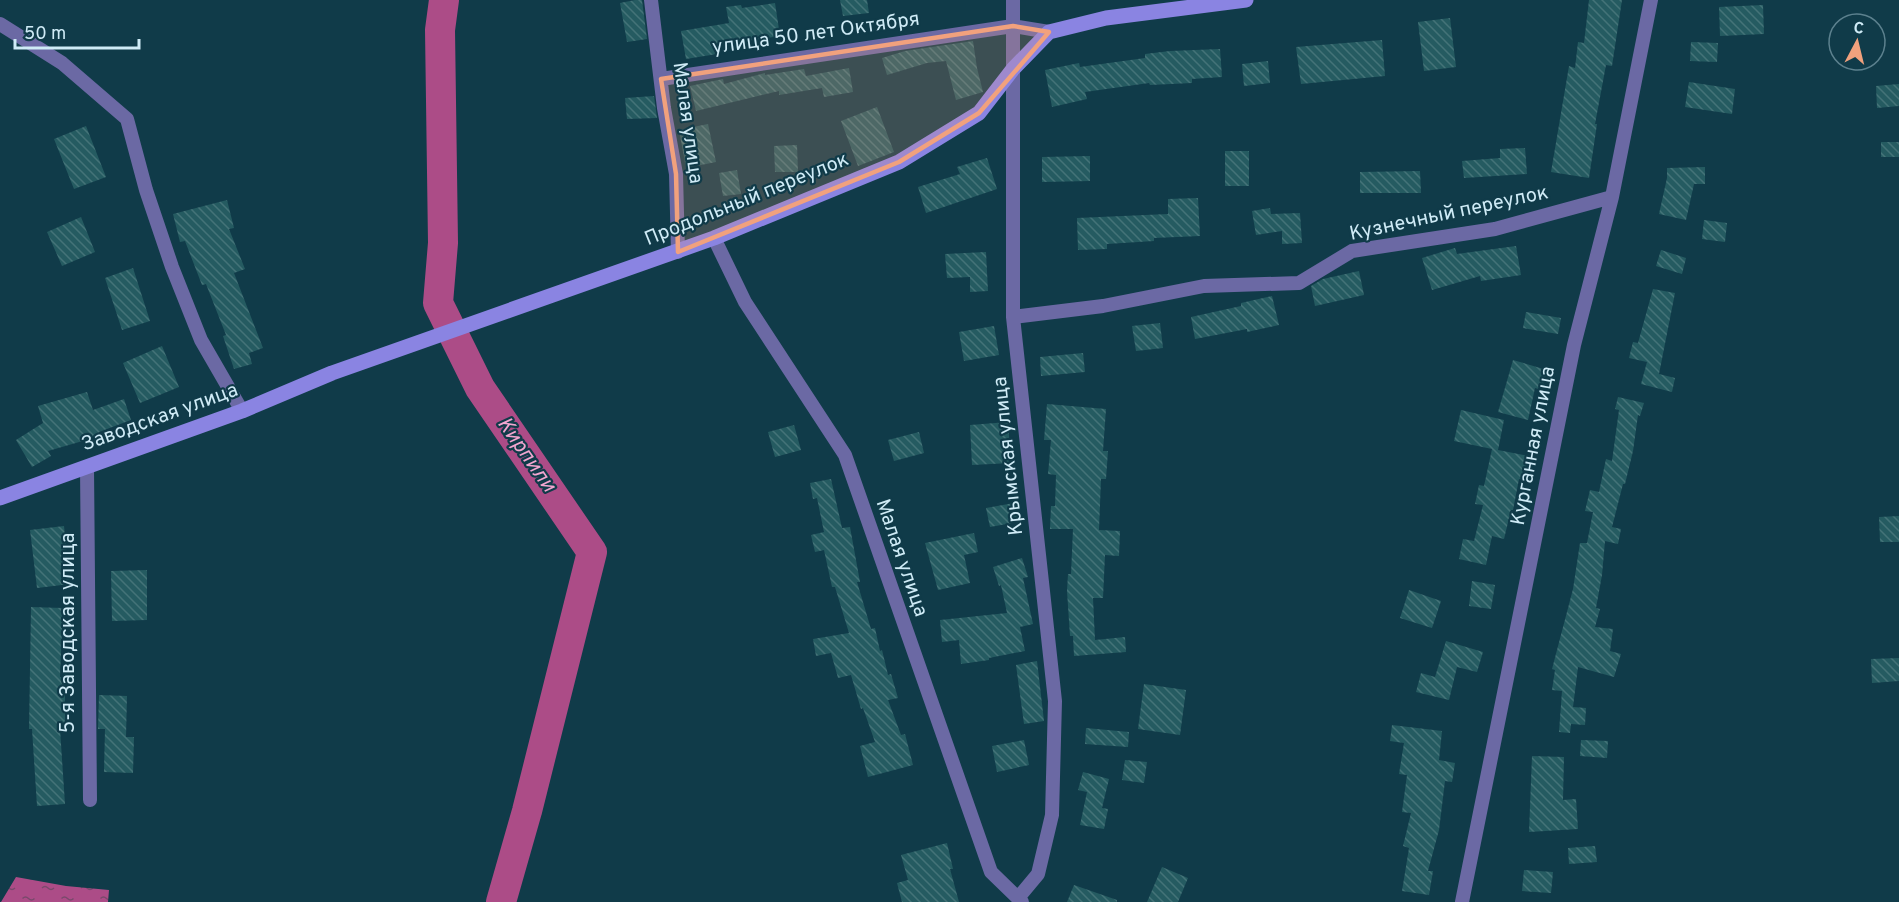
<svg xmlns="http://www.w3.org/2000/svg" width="1899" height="902" font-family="Overpass,sans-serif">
<defs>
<pattern id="water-ripples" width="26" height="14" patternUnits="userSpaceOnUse" patternTransform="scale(1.5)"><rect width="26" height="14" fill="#ac4c87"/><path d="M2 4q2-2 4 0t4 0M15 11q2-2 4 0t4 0" fill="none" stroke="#7a496c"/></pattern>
<pattern id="building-back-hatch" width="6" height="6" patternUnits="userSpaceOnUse" patternTransform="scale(1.5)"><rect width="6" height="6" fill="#255b61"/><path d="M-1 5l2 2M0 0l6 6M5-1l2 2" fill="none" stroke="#447378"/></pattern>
</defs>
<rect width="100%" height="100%" fill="#103b49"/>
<path fill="url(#water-ripples)" d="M16,877L66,886L109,890L108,902H1Z"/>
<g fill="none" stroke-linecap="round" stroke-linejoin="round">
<path stroke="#ac4c87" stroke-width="30" d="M444,0L440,30L443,243L438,303L480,388L592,552L527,811L501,902"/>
</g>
<path fill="url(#building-back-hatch)" d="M635,0H642L647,39L627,42L620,3Z
M840,0H867L869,13L843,16Z
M1589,0H1622L1612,66L1606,65L1595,124H1597L1589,178L1551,172L1569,66L1575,68L1578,42L1584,43Z
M775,3L780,36L715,46L717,54L686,59L681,31L729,23L726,7L741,5L742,8Z
M1763,5L1764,34L1720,36L1719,7Z
M1450,18L1456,67L1424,71L1418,22Z
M1382,40L1385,76L1301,84L1296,47Z
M973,41L977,68L983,92L956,100L946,61L927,63L887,75L882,58L905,51Z
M1691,42L1718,43L1717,62L1690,61Z
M1220,49L1222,77L1192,79V83L1150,85L1149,83L1085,92L1087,99L1052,107L1045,70L1079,63L1080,67L1145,58V54L1170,51Z
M1268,61L1270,83L1244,86L1242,64Z
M849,68L853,92L824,97L822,88L779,95V91L696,111L690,86L723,79L724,84L765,73V75L804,69L806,76Z
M1689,82L1735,89L1732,114L1685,107Z
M1899,84V106L1877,108L1876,86Z
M654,96L657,118L627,119L625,98Z
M877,107L894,152L858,166L841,121Z
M708,124L716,162L686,168L679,130Z
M86,126L106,177L74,189L54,139Z
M1881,142H1899V157H1881Z
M797,145L798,172H775L774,146Z
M1525,148L1527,174L1464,178L1462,161L1500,158V149Z
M1225,151H1249V186H1225Z
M1090,156V181L1042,182V157Z
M987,158L997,189L926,213L918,187L960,174L957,167Z
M1705,167V184H1694L1686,220L1659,214L1667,178V168Z
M737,170L741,194L723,196L719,173Z
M1420,171L1421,193H1360V172Z
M1198,198L1200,236L1154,238V241L1107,244V249L1078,250L1077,218L1168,214V199Z
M227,200L234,228L229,229L245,269L234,273L263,348L249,353L252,364L234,369L223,336L226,335L206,284L202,285L185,241L180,242L173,214Z
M1270,208L1271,214L1300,213L1302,243L1282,244V231L1256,235L1252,211Z
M81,217L95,252L62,266L47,232Z
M1704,220L1727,223L1725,242L1702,239Z
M1516,246L1521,275L1481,281L1480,276L1432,290L1422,258L1455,248L1457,254Z
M1661,250L1686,258L1682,274L1656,266Z
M986,252L988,291L970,292V277L947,278L945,254Z
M133,268L150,321L122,330L105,278Z
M1359,271L1364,295L1315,306L1311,286L1323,279Z
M1653,289L1675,293L1659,374L1675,378L1672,392L1641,384L1647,362L1629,358L1633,342L1638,343Z
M1272,296L1279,325L1247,332V329L1195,339L1191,317L1241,306V303Z
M1526,312L1561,318L1558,334L1523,328Z
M1160,323L1163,348L1136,351L1132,326Z
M994,326L999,355L964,361L959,332Z
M162,346L179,387L140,403L123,363Z
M1083,353L1085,372L1041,376L1040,357Z
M1513,360L1547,370L1542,390L1535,388L1528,420L1498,412Z
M87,392L93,410L124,399L131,420L99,432L100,436L48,451L51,456L32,467L16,440L43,423L38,406Z
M1618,397L1644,403L1640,416L1638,415L1633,451L1625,484H1623L1612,527L1621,529L1618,544L1605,541L1602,575L1596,608L1600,609L1595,627L1613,629L1610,651L1621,654L1614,677L1578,667L1573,707L1586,708L1585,725L1571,724L1570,733L1559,732L1562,691L1552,690L1555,670L1552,669L1573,589L1580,543H1587L1593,512L1585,511L1590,490L1599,492L1606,459L1612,461L1619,410L1615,409Z
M1047,404L1106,409L1103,451H1108L1106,479H1101L1099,530L1120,531L1119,556L1105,555L1103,598H1093L1095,640L1125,637L1126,652L1074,656L1073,636H1070L1067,591L1068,574H1071L1073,529H1050L1051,506H1055L1056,475L1048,474L1051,440H1044Z
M1461,410L1504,420L1498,450L1528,456L1523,480L1519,479L1513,510H1511L1504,539L1492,536L1486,565L1459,559L1463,539L1474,541L1483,505L1475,504L1479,485L1484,486L1492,449L1454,441Z
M1008,422L1011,463L972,465L970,425Z
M794,425L801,450L775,457L768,432Z
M919,432L924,453L894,461L888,440Z
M831,479L842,528L850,527L860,582H857L871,629L875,628L880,651L882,650L888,675L891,674L898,698L888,700L901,735L905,734L913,765L868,777L860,746L875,742L863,708L861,709L851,675L838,678L831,653L816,656L813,639L849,633L835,587H832L824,550L815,552L811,535L824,532L817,498L813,499L810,483Z
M1014,503L1018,522L990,527L986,508Z
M1899,516V542H1880L1879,517Z
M64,526L70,584L37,588L30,530Z
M974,533L978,552L964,555L970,583L938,590L925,543Z
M1022,558L1028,577L1023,578L1033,624L1020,627L1025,651L989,658V660L961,664L959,640L942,642L940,620L1007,613L1001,585L999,586L993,567Z
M147,570V620L112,621L111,571Z
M1472,581L1495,585L1491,609L1469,606Z
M1409,590L1441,601L1432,628L1400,618Z
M31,607L63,608L60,677H65V729H60L65,804L37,806L32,729H29Z
M1446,641L1483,652L1477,672L1457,667L1449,700L1416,692L1421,673L1435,677Z
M1899,658V681L1872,683L1871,659Z
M1037,661L1044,721L1024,724L1016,665Z
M1144,684L1186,690L1180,735L1138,729Z
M99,695L127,696L126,737H134L133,773L104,772L105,729H98Z
M1392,725L1442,731L1439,760L1455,763L1452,782L1445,781L1439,830L1428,871H1433L1429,895L1402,891L1409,848L1403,846L1411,813L1402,812L1407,775L1399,774L1404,743L1390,741Z
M1086,728L1129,732L1128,747L1085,744Z
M1024,740L1029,765L997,772L992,746Z
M1581,740L1608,741L1607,758L1580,756Z
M1532,756L1564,757L1563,800L1576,799L1578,829L1529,832Z
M1125,760L1147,762L1144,783L1122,780Z
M1083,772L1109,779L1102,808L1108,809L1104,829L1080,825L1087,792L1078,790Z
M947,843L953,869H950L959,902H902L897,883L908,880L901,855Z
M1595,846L1597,862L1569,864L1568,848Z
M1162,867L1188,878L1178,902H1147Z
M1524,870L1553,872L1551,893L1522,891Z
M1074,885L1117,900V902H1067Z"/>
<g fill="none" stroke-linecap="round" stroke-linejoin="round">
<path stroke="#6b69a4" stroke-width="14" d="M651,0L664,108L676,174L678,252
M1013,0V317L1055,701L1052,815L1038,874L1018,898
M0,24L62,63L127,119L146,190L172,267L201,340L242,411
M661,79L1013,26L1049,32
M714,238L745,302L845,455L991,872L1022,902
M1013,317L1103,306L1204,286L1299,283L1352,251L1495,229L1612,197
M87,467L90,800
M1462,902L1574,345L1612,197L1651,0"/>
<path stroke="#8a84e2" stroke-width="15" d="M0,498L242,411L332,373L714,238L899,162L979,113L1013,69L1049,32L1106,18L1246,0"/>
</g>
<path fill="#f1a17d" fill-opacity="0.2" stroke="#f1a17d" stroke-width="4.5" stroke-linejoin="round" d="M1013,26L1049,32L979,113L899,162L678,252L676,174L661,79Z"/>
<g text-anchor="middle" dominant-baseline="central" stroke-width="4.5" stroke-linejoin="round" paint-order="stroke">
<g font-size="20" fill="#cfebf6" stroke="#103b49">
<text transform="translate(816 34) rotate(-8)">улица 50 лет Октября</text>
<text transform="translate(687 123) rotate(82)">Малая улица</text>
<text transform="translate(747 200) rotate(-22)">Продольный переулок</text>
<text transform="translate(1449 214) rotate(-12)">Кузнечный переулок</text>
<text transform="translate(160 418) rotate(-20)">Заводская улица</text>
<text transform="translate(1534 446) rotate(-79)">Курганная улица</text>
<text transform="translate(1009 456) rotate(-96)">Крымская улица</text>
<text transform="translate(901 558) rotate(71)">Малая улица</text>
<text transform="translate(69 633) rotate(-90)">5-я Заводская улица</text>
</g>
<g font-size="21" font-style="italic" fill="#f2a6d0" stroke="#103b49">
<text transform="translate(526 455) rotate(55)">Кирпили</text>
</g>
</g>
<g transform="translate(1857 42) rotate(7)"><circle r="28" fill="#103b49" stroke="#5c818e" stroke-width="1.5"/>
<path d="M0-4.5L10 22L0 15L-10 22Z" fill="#f1a17d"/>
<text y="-9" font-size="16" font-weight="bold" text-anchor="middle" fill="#cfebf6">С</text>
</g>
<path d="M15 39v9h124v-9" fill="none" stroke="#cfebf6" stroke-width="3"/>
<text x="24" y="39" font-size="18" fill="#cfebf6" stroke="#103b49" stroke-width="4.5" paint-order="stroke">50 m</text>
</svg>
